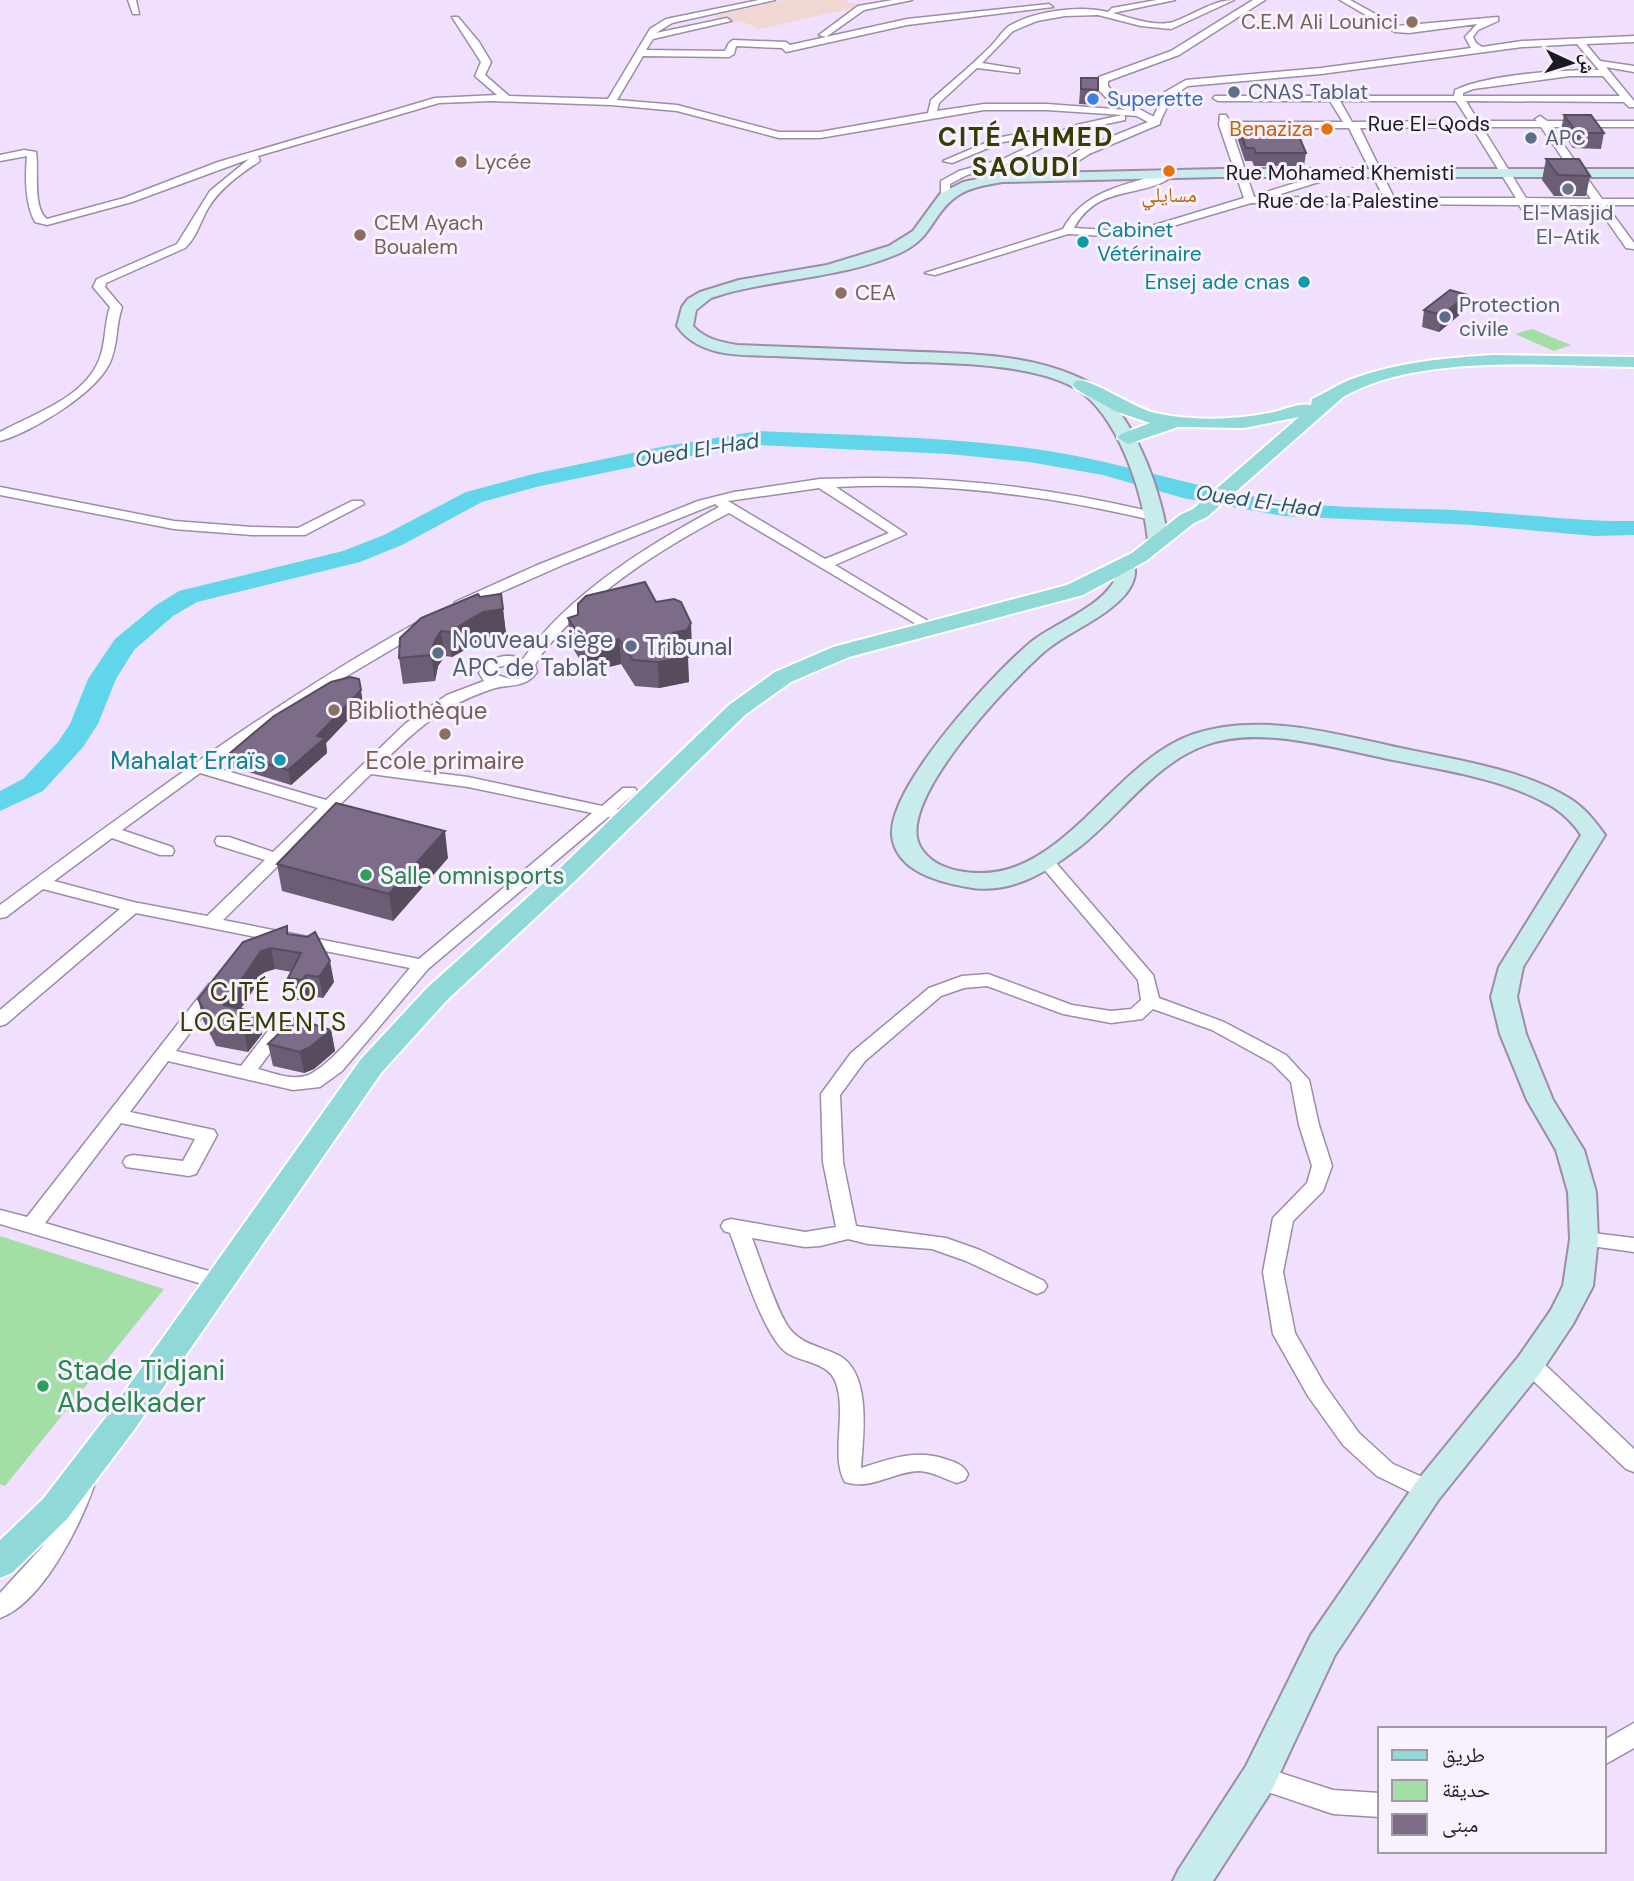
<svg xmlns="http://www.w3.org/2000/svg" width="1634" height="1881" font-family="'DM Sans','Noto Naskh Arabic',sans-serif">
<rect width="100%" height="100%" fill="#f1dffe"/>
<path fill="#f0d7d1" d="M785,0H844L861,6L760,29L741,21L732,23L713,16Z"/>
<path fill="#a3dea4" d="M1532,329L1571,345L1554,351L1515,334Z
M0,1236L164,1289L5,1486L0,1484Z"/>
<g fill="none" stroke-linecap="round" stroke-linejoin="round">
<path fill="#61d6ea" fill-rule="evenodd" d="M759,431C848,435 939,436 1028,448C1114,459 1195,489 1281,501C1341,510 1409,507 1471,511C1525,514 1579,522 1634,521V535L1595,536L1472,525L1283,516L1183,498L1103,475L1029,462L949,454L759,445L666,460L536,487L482,502L402,545L360,562L197,602L173,616L134,650L116,679L98,724L83,747L43,791L0,811V791L23,779L58,742L70,724L88,679L115,639L155,606L179,591L343,551L384,535L466,492L533,474L666,446Z"/>
<defs>
<path id="minor" d="M128,0H136L139,14H133Z
M759,0H775L672,23L656,33L727,18L731,21L653,39L646,50L725,51L729,43L733,40L786,42L790,45L907,19L1049,4L1053,7L907,25L786,52L782,48L736,46L734,54L729,57L643,56L617,100L677,105L779,132H820L928,113L931,100C951,82 972,65 991,46C997,40 1002,31 1009,26C1035,11 1079,5 1108,12L1112,8L1157,0H1175L1113,13C1130,18 1156,27 1173,22C1194,15 1212,0 1234,0L1171,29L1141,26L1098,15L1065,16L1037,21L1013,31L982,63L1019,69V73L977,68L939,103L937,111L984,104H1047L1141,111L1143,113L1138,116L1047,110H984L820,138H779L677,111L611,105L491,101L439,103L258,156L260,161C240,174 219,189 207,210C200,223 196,238 185,248L106,283L105,287L122,307C116,324 118,343 111,360C99,392 32,432 0,441V432C33,414 84,398 99,360C106,344 104,324 110,307L93,287L97,279L177,244L210,191L249,159L132,202L47,225L35,222C25,203 25,178 27,156L0,161V155L24,150L36,152C39,168 32,208 47,219L124,198L218,162L435,98L497,95L475,76L481,62L452,17H458L479,42L491,62L485,75L509,96L608,99L650,29L666,19Z
M893,0H912L864,10L826,37L819,35L858,6Z
M1340,0H1350L1397,26L1498,17V21L1478,30L1473,37L1476,43L1482,47L1522,41L1634,36V42L1586,44L1600,61L1634,66V72L1606,67L1634,101V107H1629L1624,102L1466,101L1478,121H1537L1535,119L1540,116L1547,121H1634V127H1551L1602,199H1634V205H1606L1634,243V249L1626,248L1596,205H1530L1538,218L1533,221L1529,220L1519,205L1251,203L1149,233L1107,236L1068,234L935,275L925,273L1063,229C1084,189 1131,184 1170,171L1175,174C1145,200 1099,182 1074,228L1107,230L1148,227L1244,198L1219,125L1220,115H1226L1230,122H1343L1330,101H1218L1213,98L1215,96H1454L1455,90C1489,74 1560,70 1599,70L1577,44L1522,47L1321,74L1188,86L1172,96L1159,124L1151,122L1165,92L1186,80L1321,68L1471,48L1465,37L1477,24L1409,33L1395,32ZM1570,76H1603L1620,96H1463V93L1473,89ZM1340,101H1456L1469,121L1352,122ZM1472,127L1516,198H1394L1360,128ZM1482,127H1541L1591,199L1526,198ZM1231,128H1349L1384,198L1271,197L1338,176L1339,174L1334,171L1263,193V197H1254Z
M1122,115L1125,116V120L1078,130L1011,163L967,175L950,184V199L941,197V181L959,171L1003,159L1045,139L1027,138L1003,142L952,163L943,161L997,138L1027,132L1055,134L1072,126Z
M864,478C965,477 1063,490 1161,514L1163,517L1156,521C1051,496 944,481 836,487L906,534L835,565L933,624L935,627L933,630L928,631L729,513C660,549 589,594 540,656L535,665L537,672C524,690 507,683 489,690C440,707 416,730 379,766L468,777L602,806L623,788H635L637,791L617,809L621,813L619,816L608,817L428,969L342,1071L320,1087L293,1090L168,1061L130,1112L214,1130L217,1135L196,1174L189,1176L126,1167L123,1162L126,1157L133,1155L183,1161L195,1139L121,1123L45,1223L226,1276L229,1281L226,1286L219,1289L0,1224V1210L27,1217L209,984H221L224,988L176,1051L241,1066L281,1014L287,1012L296,1018L258,1069C273,1073 290,1080 305,1076C330,1071 390,991 410,968L136,913L6,1024L0,1026V1010L120,909L43,889L6,917L0,918V905C136,805 270,704 418,622H428L430,625L428,628L318,693L210,766L326,800L406,723L447,695L484,681L479,673C488,657 506,652 523,659C568,594 651,543 719,507L715,504L565,564L465,608H455V602L535,566L698,501L734,492L820,479ZM819,488L889,533L825,559L728,501ZM511,664L523,671L510,679L494,674L499,667ZM200,773L318,808L273,852L229,837H217L215,841L217,845L265,860L207,916L133,902L54,881L112,838L160,855H172L174,851L172,847L122,830ZM371,774L468,787L592,813L419,959L223,920Z
M0,487L174,521L252,527L298,528L352,501H362L364,504L305,535H252L174,529L0,495Z
M1045,856L1051,857L1153,975L1159,998L1224,1022L1286,1055L1309,1080L1319,1125L1332,1166L1323,1191L1293,1221L1283,1272L1295,1333L1324,1384L1359,1433L1393,1464L1436,1483L1439,1490L1436,1497L1428,1499L1420,1497L1377,1476L1343,1445L1308,1396L1273,1334L1263,1272L1273,1218L1307,1183L1312,1166L1299,1125L1291,1082L1272,1063L1212,1030L1153,1009L1142,1019L1111,1023L1063,1014L987,986L964,988L941,996L865,1061L840,1095L843,1162L856,1226L946,1238L980,1250L1044,1281L1047,1286L1044,1291L1037,1294L1030,1291L966,1261L932,1249L868,1244L848,1239L820,1246L805,1247L752,1238C761,1261 776,1310 789,1328C803,1346 822,1346 840,1356C872,1375 863,1437 861,1468C890,1459 915,1449 945,1459C955,1462 964,1465 968,1474L965,1480L957,1483C944,1479 934,1472 920,1471C894,1471 871,1491 845,1482C830,1457 847,1414 836,1383C829,1362 803,1363 787,1353C764,1338 741,1261 730,1233L724,1231L721,1226L724,1221L731,1219L805,1232L836,1227L823,1162L821,1094L851,1053L929,988L962,976L988,974L1072,1005L1111,1011L1131,1009L1141,1000L1138,980L1037,861Z
M1584,1232L1634,1238V1252L1577,1244L1574,1239L1577,1234Z
M1530,1356L1538,1358L1634,1449V1472L1626,1469L1522,1370L1519,1364L1522,1358Z
M83,1477L91,1479L94,1486C80,1526 42,1603 0,1618V1593L43,1546L57,1522L75,1479Z
M1634,1723V1748L1604,1765V1740Z
M1259,1766L1333,1790L1380,1793V1817L1333,1814L1250,1786L1246,1778L1250,1770Z"/>
<path id="tertiary" d="M1253,0H1265L1179,55L1108,81V86L1118,98L1160,120V124L1089,154L1051,179H1043V173L1081,149L1148,122L1110,102L1096,87L1099,77L1171,51Z"/>
<path id="secondary" d="M1220,169H1634V177H1220L1002,182C985,185 965,188 952,200C930,219 932,238 900,253C846,277 784,278 727,293L711,298L696,310L693,326C705,339 720,342 737,345C790,347 844,349 897,351C959,354 1030,352 1086,381C1131,403 1164,496 1168,543L1158,549L1148,543C1145,497 1118,413 1075,388C1034,364 955,363 908,362C863,360 819,358 774,356C740,355 698,357 677,326L682,307L688,299L700,292L739,280L827,265L889,246L913,231L940,194L963,182L1002,174Z
M1125,558L1132,560C1139,572 1133,586 1124,596C1102,620 1069,631 1044,652C1011,681 892,804 921,848C930,862 944,868 959,871C1060,891 1108,763 1194,734C1263,711 1341,736 1410,750C1462,761 1523,770 1569,798C1585,808 1594,820 1605,835L1523,967L1517,997L1526,1034L1553,1100L1584,1150L1596,1192L1598,1239L1593,1286L1573,1324L1541,1372L1439,1499L1335,1655L1272,1790L1213,1881H1173L1179,1869L1246,1766L1311,1635L1417,1481L1519,1356L1551,1310L1563,1286L1570,1239L1568,1192L1556,1150L1527,1100L1500,1034L1491,997L1499,967L1581,835C1574,824 1565,815 1553,807C1504,778 1442,770 1388,759C1334,748 1259,725 1206,745C1155,763 1123,812 1082,845C1049,871 1010,896 967,887C939,882 895,871 892,835C889,785 994,673 1031,642C1054,624 1095,609 1111,586C1116,580 1116,571 1115,564Z"/>
<path id="primary" d="M1493,355L1634,357V367C1548,366 1419,353 1343,397L1207,517L1194,523L1146,561L1083,595L849,657L791,682L745,715L576,880L447,1000L381,1073L134,1430L67,1519L12,1573L0,1578V1540L43,1499L110,1412L361,1059L427,988L558,870L729,705L775,672L833,647L1067,585L1132,553L1180,515L1193,509L1299,417L1244,428L1178,427L1128,444L1118,438L1121,434L1150,423L1115,411L1076,389L1073,385L1076,381C1091,377 1133,408 1155,413C1191,421 1232,420 1269,413C1282,411 1298,402 1311,405L1312,399C1326,393 1338,384 1352,379C1398,362 1445,358 1493,355Z"/>
</defs>
<use href="#minor" stroke="#9c8ca8" stroke-width="3"/>
<use href="#tertiary" stroke="#9c8ca8" stroke-width="3"/>
<use href="#secondary" stroke="#9c8ca8" stroke-width="4"/>
<use href="#primary" stroke="#fff" stroke-width="4"/>
<use href="#minor" fill="#fff" fill-rule="evenodd"/>
<use href="#tertiary" fill="#fff" fill-rule="evenodd"/>
<use href="#secondary" fill="#c8ecec" fill-rule="evenodd"/>
<use href="#primary" fill="#91d8d9" fill-rule="evenodd"/>
</g>
<path fill="#6b5d74" d="M1081,78H1098L1097,105L1079,104Z
M1564,115L1604,133L1601,149L1573,148L1561,130Z
M1239,127L1279,136L1306,153L1304,166H1254L1252,161H1245L1238,140Z
M1546,159L1590,176L1586,196H1554L1542,180Z
M1424,310L1464,311L1439,332L1422,327Z
M480,597L503,609L506,634L486,638L452,657L445,656L438,666L435,681L403,684L399,658Z
M568,618L692,648L687,656L689,682L659,688L635,686L621,664L587,672L570,643Z
M363,704L326,743L327,753L291,785L232,767L230,753Z
M448,858L393,921L282,891L277,864Z
M288,934L334,982L323,998L310,996L306,1001L292,999L288,978L292,972L275,969L265,972L240,1009L262,1034L248,1052L216,1046L203,1020L198,999Z
M331,1030L335,1051L314,1069L304,1073L273,1066L268,1044Z"/>
<path fill="#574c5e" d="M1467,295L1464,311L1439,332L1442,315Z
M503,609L506,634L486,638L452,657L449,632L483,612Z
M691,623L692,648L688,656L674,658L673,633Z
M441,631L445,656L438,666L435,681L431,655L435,640Z
M619,639L621,664L587,672L586,646Z
M688,657L689,682L659,688L658,662Z
M361,690L363,704L326,743L327,753L291,785L288,770L317,736Z
M445,831L448,858L393,921L389,894Z
M271,948L275,969L265,972L229,1027L224,1005L261,951Z
M330,961L334,982L323,998L319,977Z
M306,975L310,996L306,1001L302,980Z
M258,1013L262,1034L248,1052L244,1031Z
M331,1030L335,1051L314,1069L304,1073L300,1052Z"/>
<path fill="#7c6c87" stroke="#574c5e" stroke-width="2" d="M1081,78H1098V90L1081,89Z
M1564,115H1591L1604,133H1577Z
M1239,127H1275L1279,136H1299L1306,153H1256L1254,148H1246Z
M1546,159H1579L1590,176L1558,175Z
M1450,290L1467,295L1442,315L1424,310Z
M645,582L656,602L674,599L681,602L691,623L687,630L673,633L688,657L658,662L633,660L619,639L586,646L568,618L578,615V604L586,596Z
M478,594L480,597L501,594L503,609L483,612L449,632L441,631L435,640L431,655L399,658L400,638L421,618Z
M350,677L359,679L361,690L317,736L325,738L288,770L230,753L274,716L331,682Z
M336,803L445,831L389,894L277,864Z
M287,926V934L307,937L315,932L330,961L319,977L306,975L302,980L288,978L301,953L271,948L261,951L224,1005L258,1013L244,1031L212,1025L198,999L243,942Z
M295,1018L331,1030L310,1047L300,1052L268,1044Z"/>
<g fill="#8d6e63" stroke="#f8f1fe" stroke-width="2.5">
<circle cx="1412" cy="22" r="7"/>
<circle cx="461" cy="162" r="7"/>
<circle cx="360" cy="235" r="7"/>
<circle cx="841" cy="293" r="7"/>
<circle cx="334" cy="710" r="7"/>
<circle cx="445" cy="734" r="7"/>
</g>
<g fill="#5c6f8a" stroke="#f8f1fe" stroke-width="2.5">
<circle cx="1234" cy="92" r="7"/>
<circle cx="1531" cy="138" r="7"/>
<circle cx="1445" cy="317" r="7"/>
<circle cx="631" cy="646" r="7"/>
<circle cx="438" cy="653" r="7"/>
</g>
<circle fill="#3f7fe0" stroke="#f8f1fe" stroke-width="2.5" cx="1093" cy="99" r="7"/>
<g fill="#e8710a" stroke="#f8f1fe" stroke-width="2.5">
<circle cx="1327" cy="129" r="7"/>
<circle cx="1169" cy="171" r="7"/>
</g>
<circle fill="#6b7280" stroke="#f8f1fe" stroke-width="2.5" cx="1568" cy="189" r="7"/>
<g fill="#0f9aa8" stroke="#f8f1fe" stroke-width="2.5">
<circle cx="1083" cy="242" r="7"/>
<circle cx="1304" cy="282" r="7"/>
<circle cx="280" cy="760" r="7"/>
</g>
<g fill="#2e9e5b" stroke="#f8f1fe" stroke-width="2.5">
<circle cx="366" cy="875" r="7"/>
<circle cx="43" cy="1386" r="7"/>
</g>
<g text-anchor="middle" dominant-baseline="central" stroke-width="6" stroke-linejoin="round" paint-order="stroke">
<g font-size="21" fill="#785e54" stroke="#f8f1fe" text-anchor="start">
<text x="1398" y="22" text-anchor="end">C.E.M Ali Lounici</text>
<text x="475" y="162">Lycée</text>
<text x="374" y="223">CEM Ayach<tspan x="374" dy="24">Boualem</tspan></text>
<text x="855" y="293">CEA</text>
</g>
<g font-size="21" fill="#4e5e75" stroke="#f8f1fe" text-anchor="start">
<text x="1248" y="92">CNAS Tablat</text>
<text x="1545" y="138">APC</text>
<text x="1459" y="305">Protection<tspan x="1459" dy="24">civile</tspan></text>
</g>
<g font-size="21" fill="#366cbe" stroke="#f8f1fe" text-anchor="start">
<text x="1107" y="99">Superette</text>
</g>
<g font-size="21" fill="#1e1822" stroke="#f8f1fe">
<text x="1429" y="124">Rue El-Qods</text>
<text x="1340" y="173">Rue Mohamed Khemisti</text>
<text x="1348" y="201">Rue de la Palestine</text>
</g>
<g font-size="21" fill="#c56008" stroke="#f8f1fe" text-anchor="end">
<text x="1313" y="129">Benaziza</text>
<text x="1169" y="195" text-anchor="middle">مسايلي</text>
</g>
<g font-size="21" fill="#5b616d" stroke="#f8f1fe">
<text x="1568" y="213">El-Masjid<tspan x="1568" dy="24">El-Atik</tspan></text>
</g>
<g font-size="21" fill="#0d838f" stroke="#f8f1fe" text-anchor="start">
<text x="1097" y="230">Cabinet<tspan x="1097" dy="24">Vétérinaire</tspan></text>
<text x="1290" y="282" text-anchor="end">Ensej ade cnas</text>
</g>
<g font-size="21" font-style="italic" fill="#255860" stroke="#f8f1fe">
<text transform="translate(697 450) rotate(-9)">Oued El-Had</text>
<text transform="translate(1258 501) rotate(8)">Oued El-Had</text>
</g>
<g font-size="24" fill="#4e5e75" stroke="#f8f1fe" text-anchor="start">
<text x="452" y="639">Nouveau siège<tspan x="452" dy="28">APC de Tablat</tspan></text>
<text x="645" y="646">Tribunal</text>
</g>
<g font-size="24" fill="#785e54" stroke="#f8f1fe" text-anchor="start">
<text x="348" y="710">Bibliothèque</text>
<text x="445" y="760" text-anchor="middle">Ecole primaire</text>
</g>
<g font-size="24" fill="#0d838f" stroke="#f8f1fe" text-anchor="end">
<text x="266" y="760">Mahalat Erraïs</text>
</g>
<g font-size="24" fill="#27864d" stroke="#f8f1fe" text-anchor="start">
<text x="380" y="875">Salle omnisports</text>
</g>
<g font-size="26" font-weight="bold" letter-spacing="2" fill="#353d00" stroke="#f8f1fe">
<text x="1026" y="137">CITÉ AHMED<tspan x="1026" dy="30">SAOUDI</tspan></text>
</g>
<g font-size="26" letter-spacing="2" fill="#353d00" stroke="#f8f1fe">
<text x="264" y="992">CITÉ 50<tspan x="264" dy="30">LOGEMENTS</tspan></text>
</g>
<g font-size="28" fill="#27864d" stroke="#f8f1fe" text-anchor="start">
<text x="57" y="1370">Stade Tidjani<tspan x="57" dy="32">Abdelkader</tspan></text>
</g>
</g>
<rect x="1378" y="1727" width="228" height="126" fill="#f8f1fe" stroke="#a19aa6" stroke-width="2"/>
<rect x="1392" y="1750" width="35" height="10" fill="#91d8d9" stroke="#a19aa6" stroke-width="2"/>
<text x="1442" y="1762" font-size="21" fill="#1e1822">طريق</text>
<rect x="1392" y="1780" width="35" height="21" fill="#a3dea4" stroke="#a19aa6" stroke-width="2"/>
<text x="1442" y="1797" font-size="21" fill="#1e1822">حديقة</text>
<rect x="1392" y="1814" width="35" height="21" fill="#7c6c87" stroke="#a19aa6" stroke-width="2"/>
<text x="1442" y="1832" font-size="21" fill="#1e1822">مبنى</text>
<g transform="translate(1571 63) rotate(94)" stroke="#f8f1fe" stroke-width="5" paint-order="stroke">
<path d="M0-5L12 26L0 18L-12 26Z" fill="#1e1822"/>
<text y="-10" font-size="19" font-weight="bold" text-anchor="middle" fill="#1e1822">ش</text>
</g>
</svg>
